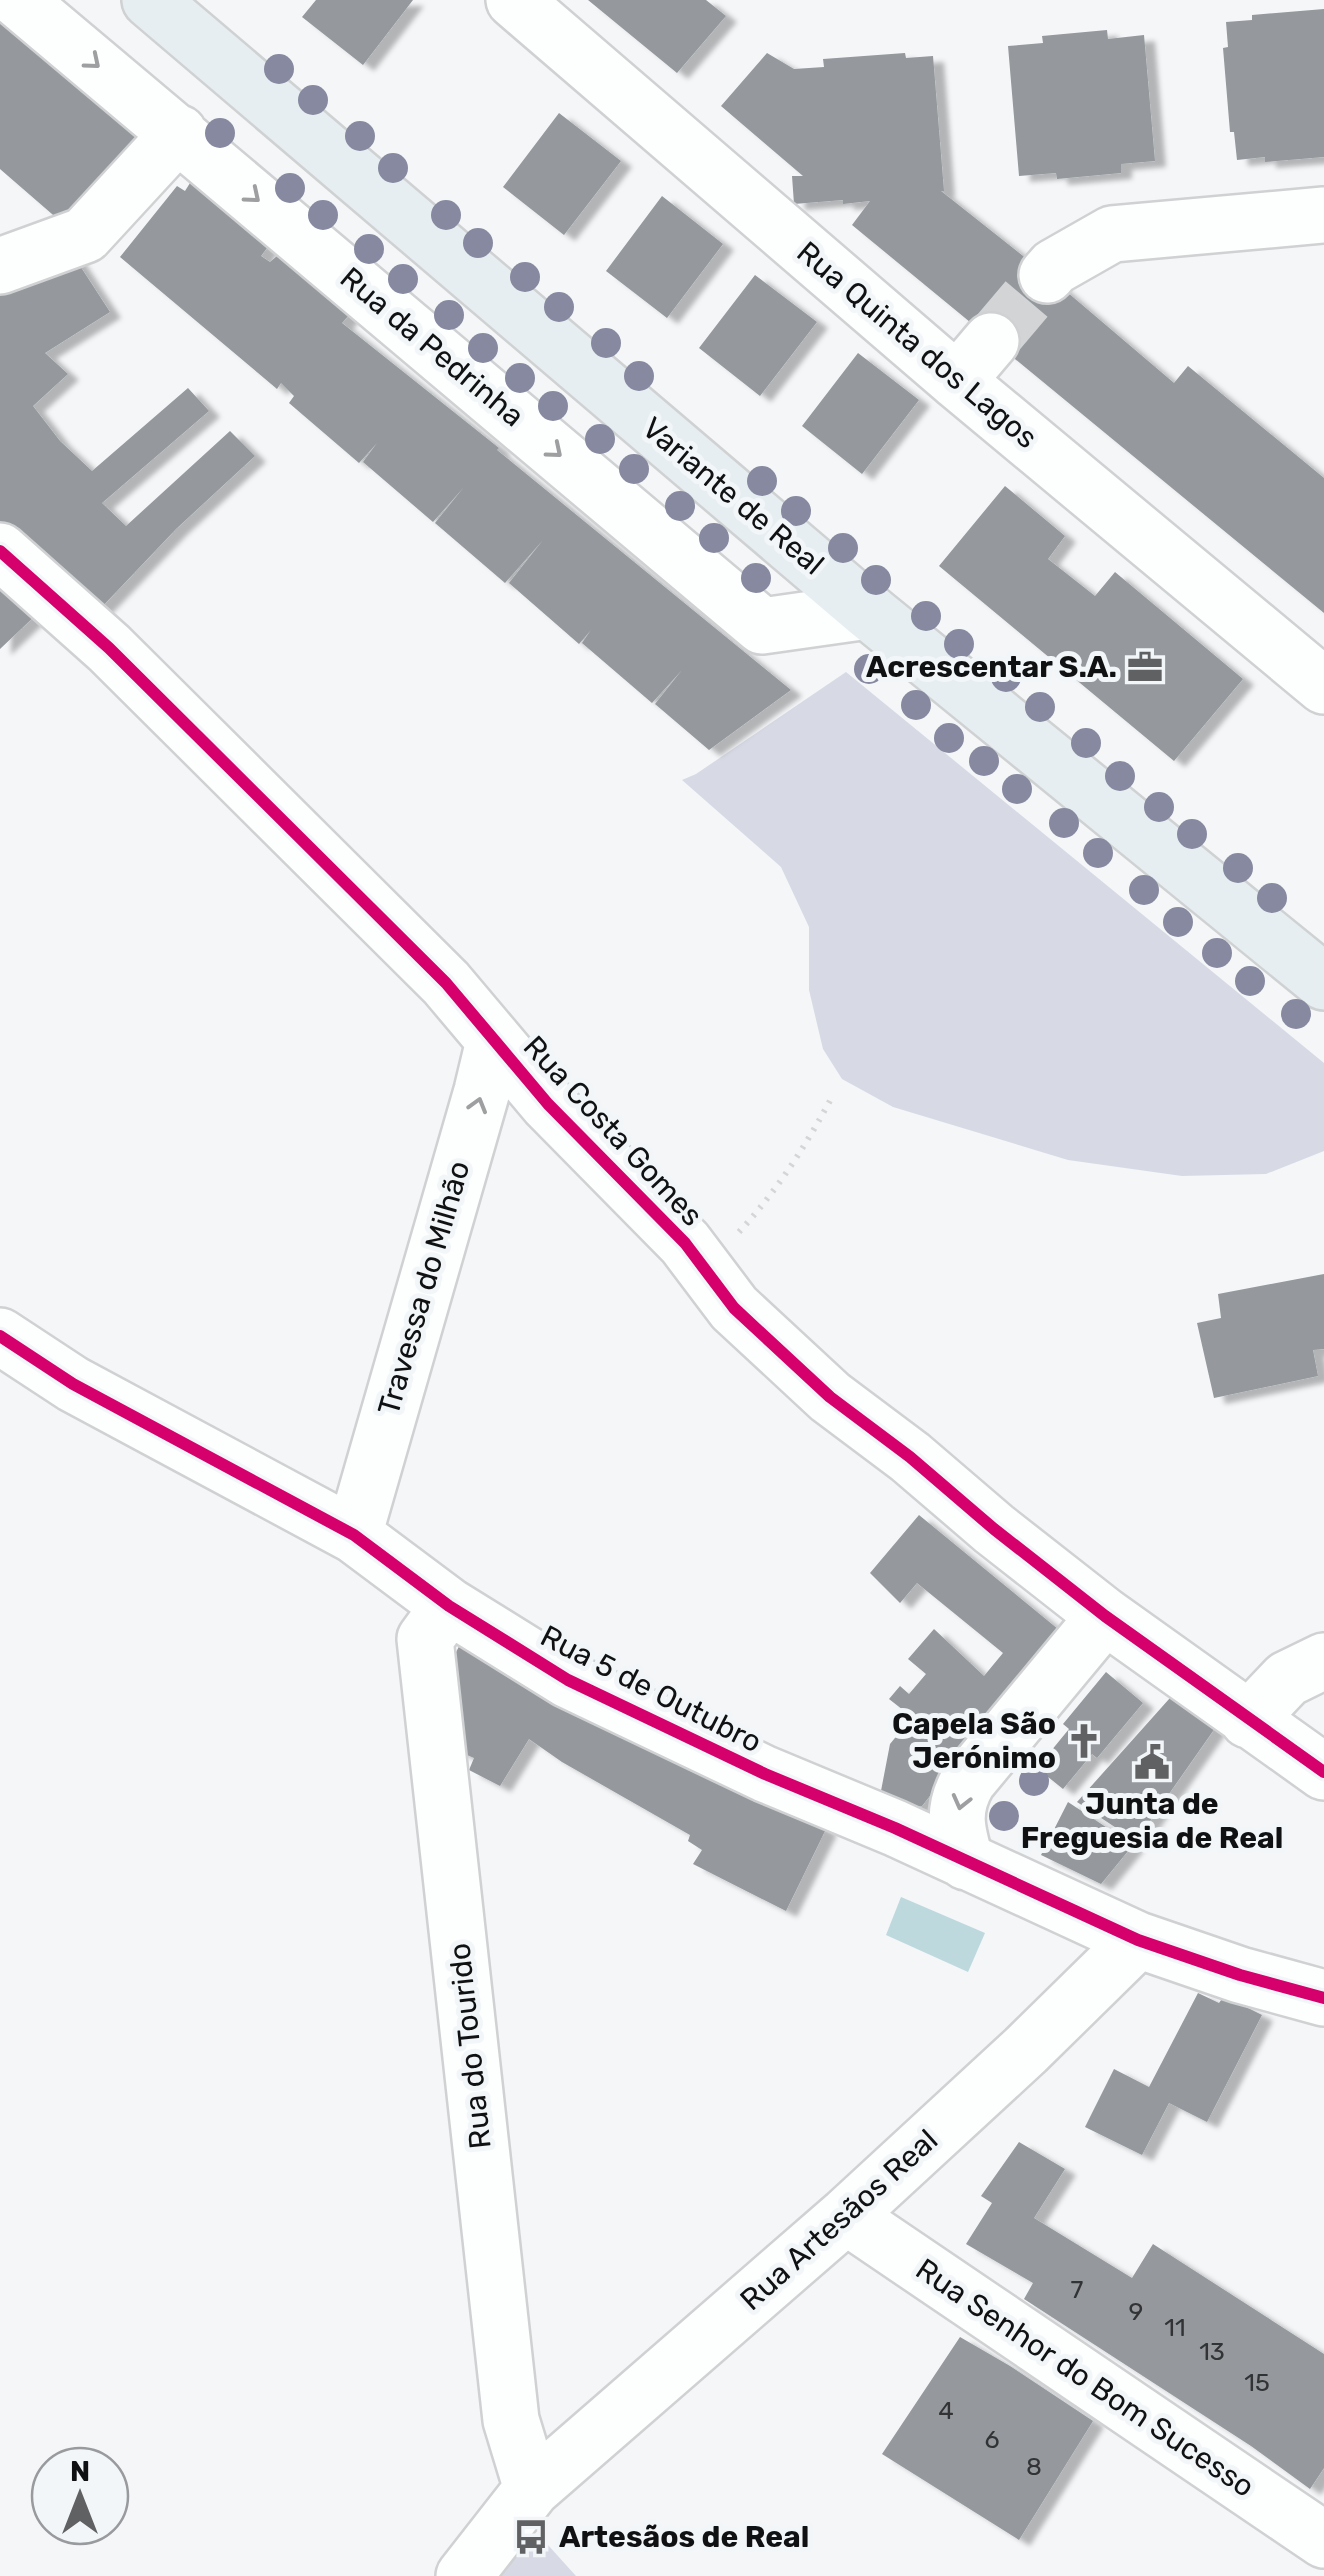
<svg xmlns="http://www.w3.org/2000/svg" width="1324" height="2576" font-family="Rubik,sans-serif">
<defs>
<filter id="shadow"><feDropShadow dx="11" dy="6" stdDeviation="2.5" flood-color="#0004"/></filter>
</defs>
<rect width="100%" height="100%" fill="#f4f6f8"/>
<path fill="#d7dae5" d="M846,672L1324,1063V1151L1266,1174L1182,1176L1068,1160L893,1107L842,1079L823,1049L809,990V927L781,867L682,780L696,774Z
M539,2535L576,2576H494L521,2540Z"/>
<path fill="#bdd9dd" d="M901,1897L985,1933L968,1972L886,1935Z"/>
<path fill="#95989d" filter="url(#shadow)" d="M316,0H413L363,65L302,17Z
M588,0H706L726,16L677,73Z
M0,9L141,138L67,227L0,169Z
M1324,9V157L1265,162V157L1237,160L1234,132H1230L1223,48L1228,47L1226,22L1252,20V15Z
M1107,30L1108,39L1144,35L1155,161L1121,164V173L1057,179L1056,173L1019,176L1008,46L1043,43L1042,36Z
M767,53L794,69L824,67L823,59L905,53L906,58L933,56L944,191H941L1047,275L1174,383L1188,366L1324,478V613L852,225L870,201L843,204V200L794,204L792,176H803L721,106Z
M559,113L621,161L564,235L503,187Z
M190,183L267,248L261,256L270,262L277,256L349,315L342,323L499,448L497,450L791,690L709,750L655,704L682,670L652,703L582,643L591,630L579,644L509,583L543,540L505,583L435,523L464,487L433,522L363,462L377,443L359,463L289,403L294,396L281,383L277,389L120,257L177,186L185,191Z
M662,196L723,244L667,318L606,271Z
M71,252L110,312L45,353L68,374L33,406L60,441L92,471L188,388L209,411L102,503L126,526L230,431L255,456L176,529L98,611L0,524V283Z
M755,275L817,322L760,396L699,348Z
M858,353L919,400L862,474L802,426Z
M1005,486L1065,536L1048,559L1095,596L1115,572L1243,679L1174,761L939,566Z
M5,583L38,613L0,649V589Z
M1324,1274V1349L1313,1350L1318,1376L1214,1398L1197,1323L1221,1318L1218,1294Z
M919,1515L1064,1634L1009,1695L922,1806L905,1808L880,1796L890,1744L912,1717L889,1699L900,1686L909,1694L926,1674L908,1659L934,1629L984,1676L1003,1653L917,1583L900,1603L870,1573Z
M465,1635L826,1829L786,1911L693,1864L702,1850L688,1841L690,1835L562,1762L529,1739L500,1786L469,1770L474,1758L451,1748L443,1677Z
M1106,1672L1143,1703L1097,1758L1092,1754L1063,1789L1037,1768L1069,1729L1063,1724Z
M1178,1689L1220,1721L1136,1841L1077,1802Z
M1068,1802L1133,1845L1101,1884L1041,1855Z
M1198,1993L1219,2003L1224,1996L1262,2015L1207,2122L1169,2103L1142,2155L1085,2127L1114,2069L1149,2087Z
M1019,2142L1065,2169L1034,2218L1132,2278L1153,2244L1324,2354V2468L1310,2489L1251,2446L1024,2299L1033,2283L966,2244L992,2203L981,2196Z
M960,2337L1010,2366L1093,2421L1019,2540L882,2454Z"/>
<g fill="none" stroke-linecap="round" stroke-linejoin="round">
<path stroke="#d2d4d6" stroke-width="55" stroke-dasharray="55 28" stroke-linecap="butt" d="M991,341L1047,275"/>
<defs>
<path id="minor" d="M18,0L762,626L868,611
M514,0L957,381L1324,686
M0,266L85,235L179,133
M1047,275L1054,267L1112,234L1324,215
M957,381L991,341
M0,551L109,648L446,983L548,1104L685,1243L734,1308L830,1397L910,1457L994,1529L1105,1616L1324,1772
M0,1336L73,1384L354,1535L449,1606L568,1680L765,1774L895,1828L1138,1940L1240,1975L1324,1998
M354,1535L482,1091L494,1041
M449,1606L425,1639L511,2420L532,2489
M1248,1720L1287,1679L1324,1661
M966,1862C957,1831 951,1810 968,1781L1105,1616
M846,2216L1324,2540
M464,2576L532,2489L846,2216L1026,2050L1138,1940"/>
<path id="major" d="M150,0L868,611L1324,982"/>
</defs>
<use href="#minor" stroke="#cfd1d2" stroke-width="60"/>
<use href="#major" stroke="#d0d1d2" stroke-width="60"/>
<path stroke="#d5d5d6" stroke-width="6" stroke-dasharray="2.5 8" stroke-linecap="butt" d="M739,1232C777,1191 807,1144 833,1095"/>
<use href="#minor" stroke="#fdfefe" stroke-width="55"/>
<use href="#major" stroke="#e6eef1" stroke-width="55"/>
<defs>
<path id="cycleway" d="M0,551L109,648L446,983L548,1104L685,1243L734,1308L830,1397L910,1457L994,1529L1105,1616L1324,1772
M0,1336L73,1384L354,1535L449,1606L568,1680L765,1774L895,1828L1138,1940L1240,1975L1324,1998"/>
</defs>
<use href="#cycleway" stroke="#f3f6f9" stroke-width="19"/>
<use href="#cycleway" stroke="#d6006c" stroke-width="12"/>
</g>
<g fill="#8789a0">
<circle cx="279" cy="69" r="15"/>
<circle cx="313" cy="100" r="15"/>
<circle cx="220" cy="133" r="15"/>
<circle cx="360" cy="136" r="15"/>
<circle cx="393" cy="168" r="15"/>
<circle cx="290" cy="188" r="15"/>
<circle cx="323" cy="215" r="15"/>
<circle cx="446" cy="215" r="15"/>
<circle cx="478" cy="243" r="15"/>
<circle cx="369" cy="249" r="15"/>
<circle cx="525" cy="277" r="15"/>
<circle cx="403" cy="279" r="15"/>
<circle cx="559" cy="307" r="15"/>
<circle cx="449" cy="315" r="15"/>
<circle cx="606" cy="343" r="15"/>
<circle cx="483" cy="348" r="15"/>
<circle cx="639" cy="376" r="15"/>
<circle cx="520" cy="378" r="15"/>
<circle cx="553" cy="406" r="15"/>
<circle cx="600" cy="439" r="15"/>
<circle cx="634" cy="469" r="15"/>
<circle cx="762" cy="481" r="15"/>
<circle cx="680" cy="506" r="15"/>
<circle cx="796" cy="511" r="15"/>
<circle cx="714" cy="538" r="15"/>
<circle cx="843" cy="548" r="15"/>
<circle cx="756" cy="578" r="15"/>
<circle cx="876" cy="580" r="15"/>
<circle cx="926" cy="616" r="15"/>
<circle cx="959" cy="644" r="15"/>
<circle cx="869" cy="669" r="15"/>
<circle cx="1006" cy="677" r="15"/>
<circle cx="916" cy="705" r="15"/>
<circle cx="1040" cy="707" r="15"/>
<circle cx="949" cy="738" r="15"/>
<circle cx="1086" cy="743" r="15"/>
<circle cx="984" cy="761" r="15"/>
<circle cx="1120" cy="776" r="15"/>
<circle cx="1017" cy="789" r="15"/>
<circle cx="1159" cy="807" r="15"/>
<circle cx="1064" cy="823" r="15"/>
<circle cx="1192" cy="834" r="15"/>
<circle cx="1098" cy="853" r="15"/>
<circle cx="1238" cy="868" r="15"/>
<circle cx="1144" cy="890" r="15"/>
<circle cx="1272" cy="898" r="15"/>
<circle cx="1178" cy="922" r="15"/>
<circle cx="1217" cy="953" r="15"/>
<circle cx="1250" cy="981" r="15"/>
<circle cx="1296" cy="1014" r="15"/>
<circle cx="1034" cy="1781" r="15"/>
<circle cx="1004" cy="1816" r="15"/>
</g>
<defs><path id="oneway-chevron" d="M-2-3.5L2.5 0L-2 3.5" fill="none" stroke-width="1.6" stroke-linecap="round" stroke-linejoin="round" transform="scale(2.5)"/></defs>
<g stroke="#9e9fa0">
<use href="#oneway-chevron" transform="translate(93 62) rotate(40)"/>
<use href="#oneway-chevron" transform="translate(253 196) rotate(40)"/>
<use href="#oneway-chevron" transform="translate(555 451) rotate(40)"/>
<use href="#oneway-chevron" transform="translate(478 1105) rotate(-74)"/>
<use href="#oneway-chevron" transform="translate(961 1802) rotate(104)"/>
</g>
<defs>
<symbol id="office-bare" viewBox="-9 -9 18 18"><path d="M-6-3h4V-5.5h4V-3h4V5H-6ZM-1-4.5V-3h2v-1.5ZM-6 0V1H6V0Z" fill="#606162" stroke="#f3f6f9" stroke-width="2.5" paint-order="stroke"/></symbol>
<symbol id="church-bare" viewBox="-9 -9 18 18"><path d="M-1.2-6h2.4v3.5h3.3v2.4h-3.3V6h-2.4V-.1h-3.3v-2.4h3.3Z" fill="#606162" stroke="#f3f6f9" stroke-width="2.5" paint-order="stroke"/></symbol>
<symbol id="civic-bare" viewBox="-9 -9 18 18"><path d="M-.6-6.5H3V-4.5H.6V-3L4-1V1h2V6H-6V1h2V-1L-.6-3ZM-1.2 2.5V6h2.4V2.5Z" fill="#606162" stroke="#f3f6f9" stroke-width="2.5" paint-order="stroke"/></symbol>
<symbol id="bus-bare" viewBox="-9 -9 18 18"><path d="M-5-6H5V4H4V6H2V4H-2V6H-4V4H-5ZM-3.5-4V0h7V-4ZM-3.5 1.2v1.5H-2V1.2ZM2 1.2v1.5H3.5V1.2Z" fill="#606162" stroke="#f3f6f9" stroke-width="2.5" paint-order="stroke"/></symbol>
</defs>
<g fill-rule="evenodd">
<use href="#office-bare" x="1120" y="642" width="50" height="50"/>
<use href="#church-bare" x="1059" y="1716" width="50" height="50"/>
<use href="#civic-bare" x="1127" y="1737" width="50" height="50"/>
<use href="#bus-bare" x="506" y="2512" width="50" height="50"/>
</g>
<g text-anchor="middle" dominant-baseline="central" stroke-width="10" stroke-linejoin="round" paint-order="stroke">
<g font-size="25" fill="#313335">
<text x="1077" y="2289">7</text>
<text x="1136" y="2311">9</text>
<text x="1175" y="2327">11</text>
<text x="1212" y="2351">13</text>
<text x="1257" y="2382">15</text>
<text x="946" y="2410">4</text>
<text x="992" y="2439">6</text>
<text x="1034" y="2466">8</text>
</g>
<g font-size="30" fill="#101112" stroke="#f3f6f9">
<text transform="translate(917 345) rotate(40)">Rua Quinta dos Lagos</text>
<text transform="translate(432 347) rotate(40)">Rua da Pedrinha</text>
<text transform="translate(733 496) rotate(40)">Variante de Real</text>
<text transform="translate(613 1131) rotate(47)">Rua Costa Gomes</text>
<text transform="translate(424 1288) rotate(-74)">Travessa do Milhão</text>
<text transform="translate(651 1689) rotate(27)">Rua 5 de Outubro</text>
<text transform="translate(470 2046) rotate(-96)">Rua do Tourido</text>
<text transform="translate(839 2220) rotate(-42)">Rua Artesãos Real</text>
<text transform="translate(1085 2378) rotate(34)">Rua Senhor do Bom Sucesso</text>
</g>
<g font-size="30" font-weight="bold" fill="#101112" stroke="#f3f6f9" text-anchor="end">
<text x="1117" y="667">Acrescentar S.A.</text>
<text x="1056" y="1724">Capela São<tspan x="1056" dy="34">Jerónimo</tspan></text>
<text x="1152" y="1804" text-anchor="middle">Junta de<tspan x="1152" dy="34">Freguesia de Real</tspan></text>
<text x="559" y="2537" text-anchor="start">Artesãos de Real</text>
</g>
</g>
<g transform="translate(80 2496)"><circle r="48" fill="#f3f6f9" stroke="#989a9d" stroke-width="2.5"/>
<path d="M0-8L18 38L0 25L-18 38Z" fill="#606162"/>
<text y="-15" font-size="28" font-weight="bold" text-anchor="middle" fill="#101112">N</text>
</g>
</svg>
